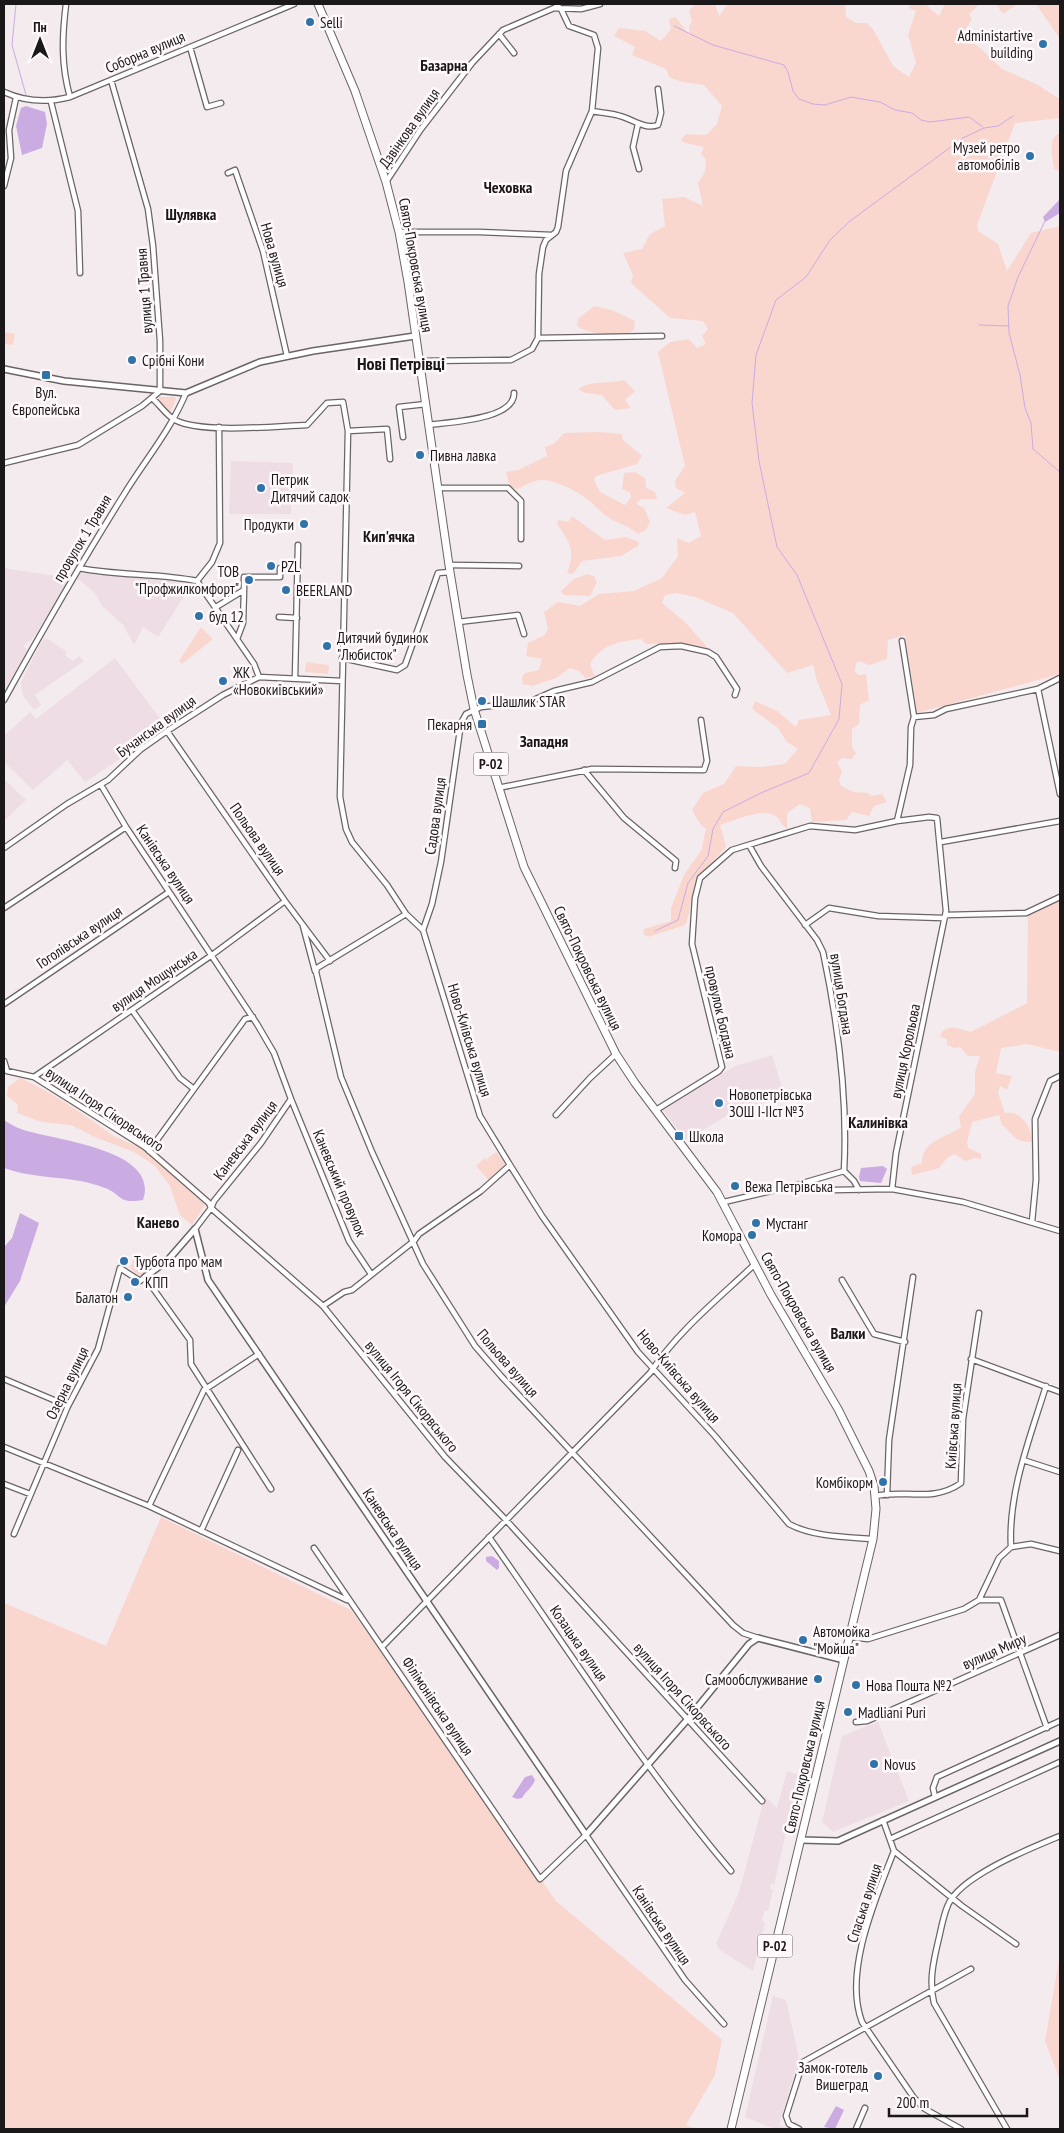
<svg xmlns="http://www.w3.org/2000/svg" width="1064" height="2133" font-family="'PT Sans Narrow',sans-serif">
<rect width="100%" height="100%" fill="#f4ebee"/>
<path fill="#eedde4" d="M231,461L293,463L291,514H229Z
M4,568L63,577L66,584L34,637L23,646L28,650L4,694Z
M81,571L99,575L166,579L188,583L190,587L158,637L143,627L134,645L123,625L102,606L95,593L77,578Z
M43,639H48L66,651V656L73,661L79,656L84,661L35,695L41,705L34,710L23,696L21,682Z
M115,658L167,728L85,782L67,760L33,790L4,762V736L30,712L36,719Z
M4,779L26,800L4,821Z
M772,1055L785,1097L733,1112L686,1140L662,1109L735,1066Z
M878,1722L909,1801L833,1832L822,1822L842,1736Z
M787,1771L798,1775L795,1793L774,1885L771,1884L770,1889L773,1890L768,1911L765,1910L762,1920L765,1923L753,1971L721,1951L716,1944L739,1892L765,1796L777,1808Z
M773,1996L786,2000L799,2058L779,2125L789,2129H775L745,2117Z"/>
<path fill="#f9d7ce" d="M695,4H715L719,16L728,4H845L846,17L856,23H866L873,29L893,66L909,77L916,63L908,35L916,11L909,8L910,4H925L939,16L945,4H980L969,14L972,19L965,30L961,28L956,32L979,47L1002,69L1036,84L1060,99V118L1015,123L977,225L978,231L998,244L1007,271L1031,233L1060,226V674L917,713L905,635L888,640L887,659L869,665L859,661L856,663L855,672L859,675L866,674L869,700L860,705L859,724L852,729V747L856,753L852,759L842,758L837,763L842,771L839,780L841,786L853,792L868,793L871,796L882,794L887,802L874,806L869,816L852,812L846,820L812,822L810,808L800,804L787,813V828C781,826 781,820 777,817C763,806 735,821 720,825L726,846C718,859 706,867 698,879C690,890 692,912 685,925L648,937L643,934L644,929L671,921V908L684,875L701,851L706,829L700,824L692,810L703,793L724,784L736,766L760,767L785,764L798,749L787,742L778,728L752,709L755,701L777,711L796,727L799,720L831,715L817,681L813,665L787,673L733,613L695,597L676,593L665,595L662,603L685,622L708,648L681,643L646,644L641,639C620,641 600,645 590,664L595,677L585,678L579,671L570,668L556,678L532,686L523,684L522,677L525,673L539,670L542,659L526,656L528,643L545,635L548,628L544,612L558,602L580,606L599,594L634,591L662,578L678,556L677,538L689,543L701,536L695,512L685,515L666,508L685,493L676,488L675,481L685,466L658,352L670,342L689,339L697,348L706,344L702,336L708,329L703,321L670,318L631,283L633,275L623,253L642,249L650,234L665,226L662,199L684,197L703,206L698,183L705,172L706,160L701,154L704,147L685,143L681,140L686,134L706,135L717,124L722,106L704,85L682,82L669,77L666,69L632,55L635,47L614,36L619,28L645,31L661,41L671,29L669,19L676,17L690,36L689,26L692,22L689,11Z
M996,4H1017L1003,14Z
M1036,4H1060V39Z
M1058,134H1060L1059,171L1054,169C1053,157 1047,141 1058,134Z
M594,306L612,310L635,321C634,323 635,326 634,329C628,341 586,333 577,326L578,319Z
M4,332L15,334L13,345L4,344Z
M624,380L635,391L625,400L631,408L615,410L602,395L585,393L578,389C592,380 608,384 624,380Z
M158,397H175L176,399L171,411H168L158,400Z
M598,432L622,434L623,440L642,456L637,464L596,476L594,480L600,492L625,505L631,497L630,493L622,489L624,473L635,472L645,478L646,488L655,492L657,499H641L636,504L644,508L650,522L646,530L638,534C630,526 618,524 608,517C599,511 593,503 584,497C574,489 552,479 540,480C532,481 525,485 518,489L510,487L506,472L518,470L547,456L545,447L554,444L564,433Z
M572,516L605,540L626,537L639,542L638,546L621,556L582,561L573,574L567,573C576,550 570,543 557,524L558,520L568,522Z
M587,574L594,576L597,582L590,596L564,595L561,591L574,579Z
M201,627L213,639L182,664L179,661Z
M306,662L329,665L328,674L305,672Z
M1060,898V1052L1027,1044L1001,1048L996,1073L1012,1076L1007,1090L1000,1086L998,1093L1005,1113C1022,1110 1032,1128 1032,1142C1012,1142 1015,1134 1002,1125L999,1115L972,1122L967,1142L968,1148L981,1154V1159L975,1158L965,1161L955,1154L948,1157L939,1168L912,1175L911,1167L922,1163C923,1139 945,1139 961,1127L959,1116L975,1094V1072L980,1056H968L960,1047L954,1048L947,1045V1039L940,1037C944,1022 960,1029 971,1032L1027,1003L1028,914Z
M20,1078C52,1092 80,1112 108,1132C118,1140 131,1142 142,1149C163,1163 186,1188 205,1205L192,1225L180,1215L170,1186L155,1166L134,1152L97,1138L71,1125L42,1122L17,1113L18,1105L7,1096L8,1087Z
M496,1152L507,1165L489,1181L476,1166L485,1158L490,1164L487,1159Z
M135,1254L158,1262L140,1277L130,1268Z
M161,1517L351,1610L556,1901L722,2040L715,2075L686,2125L696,2129H4V1603L106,1646Z
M1060,1954V2080L1045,2041Z"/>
<path fill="#caace2" d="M26,106L45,112L47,124L42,148L22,155L16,126L21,108Z
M1060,199V213L1045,222L1043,217Z
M4,1120C9,1123 15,1127 21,1129C50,1140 161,1148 143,1200C117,1204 123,1195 105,1188C73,1175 36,1180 4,1168Z
M883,1166L887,1169L881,1183L860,1181L859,1177L861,1168Z
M20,1213L39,1223L20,1281L4,1307V1247L12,1238Z
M492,1556L499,1561V1568L497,1570L486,1561V1557Z
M532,1775L535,1780C532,1788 526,1791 522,1798L517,1799L512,1797L525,1777Z
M836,2106L844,2110L835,2129L824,2127Z"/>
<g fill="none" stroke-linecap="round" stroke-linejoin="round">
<path stroke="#caace2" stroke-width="1" d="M16,4L12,45L26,95
M674,26L713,45L784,65L788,72L793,91L799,99L813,104L825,105L851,97L880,102L895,110L912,113L921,120L930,122L969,117L983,127
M1045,221L1018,277L1008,306L1009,333L1020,375L1025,408L1031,423L1033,449L1060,472
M979,325L1009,326
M655,931L678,920L688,883L708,856L713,829L723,812L761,793L809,773L839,719L842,684L797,575L777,547L759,461L752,403L756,355L776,300L806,277L830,240L850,221L963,138L984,128L998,126L1013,116"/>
<defs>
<path id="minor" d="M66,4C62,37 61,65 70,97
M499,34L514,53
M190,47L207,107L221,103
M4,92C26,102 47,103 70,97L294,4
M51,102L78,211L80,273
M592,111C601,113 611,113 620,116C632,119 645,130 658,125L661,113L658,89
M638,124L633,147L639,169
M228,173L235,170L263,251L287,356
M386,182L421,129L472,63L503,30L554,8L581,9L600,4
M4,186L11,158L9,130L16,98
M399,232H479L552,235
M538,338L662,336
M419,361L511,360L532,349L538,338L539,274L543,247L546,240L556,232L558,227L566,171L592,111L598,48L594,35L569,26L561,9L556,4
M153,399C160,405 167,416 175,420C202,434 275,426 307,425L327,403L343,402L348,431L340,797L346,829L352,842L387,885L406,914L423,930L480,1116L510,1165L542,1216L638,1352L715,1436L789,1524C813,1537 847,1537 873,1539
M429,425C448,422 515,420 514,393
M348,431L387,429L390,459
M403,437L399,407L426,404
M4,463L78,445L142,406L160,391V341L153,246L148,209L111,80
M438,488H508L521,501V539
M449,565L519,566
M79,568C118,576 158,573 197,581L254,664L259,677
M197,581L212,562L220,543L219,427
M244,590V577H280V568L298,569
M216,607L244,590L243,623L237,639
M279,617L297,618
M458,622L518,615L524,634
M342,658L397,670L405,665L438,573L450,572
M295,678L298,545
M1060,678L1038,689L1060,794
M4,700C42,631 81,563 123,496C145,460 169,433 186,393
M914,717L934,715L946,709L1038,689
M167,731L285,901L330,961
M584,770L624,818L676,861L675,868
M101,785L126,827L257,1024L274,1053L291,1099L261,1143L214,1201L211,1208L195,1229
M498,788L592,769L704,770L707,761L701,720
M897,821L910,765L911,727L914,717L902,641
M941,842L1060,821
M749,845L761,866L817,940L823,952C838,1023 848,1098 844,1171
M4,848L67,804L108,780L140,750L167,731L223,695L259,677L342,681
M4,908L126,827
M406,914L317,968L316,972L341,1077L372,1152L423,1264L475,1346L501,1376L733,1625L743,1633L758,1638
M805,925L829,908L878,916L943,918L947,915L1026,913L1060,897
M303,926L315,971
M423,930L432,904L441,862L461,723L466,714L481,707L529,702L554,691L592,682L660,647L681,646L708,652L716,657L737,689L735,695
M4,1004L169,892
M132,1010L180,1078L194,1089L245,1019L253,1017
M4,1061L7,1071L34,1077L145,1147L209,1203L211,1208L323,1306L445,1457L506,1520L762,1801
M34,1077L212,955L285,901
M291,1099L349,1241L371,1274
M656,1110L719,1071L722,1067L692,944L695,898L700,878L732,850L810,826L855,830L897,821L929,817L937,818L946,911L896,1153L892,1189
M556,1115L590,1078L616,1054
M149,1151L194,1089
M844,1171L854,1181L859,1190
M803,1183L844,1171
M724,1202L801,1184L833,1190L892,1189L963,1202L1060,1231
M1032,1222L1036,1180L1035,1119L1050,1081L1060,1076
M842,1280L874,1334L905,1342
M323,1306L344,1292L352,1290L414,1241L419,1234L481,1191L510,1165
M971,1359L1060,1392
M4,1379L68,1406
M4,1447L149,1506L347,1600
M1023,1460L1060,1472
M4,1484L30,1494
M887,1495L889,1440L913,1277
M875,1496C904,1489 933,1503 961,1483L963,1419L979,1313
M149,1506L204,1390L259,1354
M201,1531L238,1450
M14,1534L68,1406L98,1349L120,1268L140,1281L145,1277L190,1340L191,1364L271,1489
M489,1537C568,1649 642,1766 731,1871
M1011,1547C1008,1492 1030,1438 1046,1386
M314,1548L540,1879L586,1835L685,1980L724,2024
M979,1600H1001L1047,1728
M850,1637L868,1639L964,1609L979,1600L999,1558L1011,1547L1031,1544L1060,1551
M382,1647L650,1373C678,1331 718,1299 755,1264
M856,1722L867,1721L1060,1635
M935,1797L933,1788L937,1777L1060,1721
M883,1820L894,1851L962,1906L1016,1944
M890,1839L1060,1762
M894,1851C876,1898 843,1972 862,2022L914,2098L925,2109L961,2129
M799,2129L789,2124L786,2116L803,2062L971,1969
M856,2129L865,2108
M1007,2129L934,2003C929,1982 933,1963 938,1942C941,1930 943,1916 948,1905C960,1876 1031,1848 1060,1836"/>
<path id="tertiary" d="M4,369L64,381L186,393L260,362L313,351L415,336
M195,1229L208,1280L586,1835L687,1720L749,1644L758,1638L844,1660
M145,1277L168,1260L195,1229
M801,1840L838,1841L1060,1741"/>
<path id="primary" d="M318,4L355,91L386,182L399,232L408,282L450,572L467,675L474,709L524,867L616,1054L635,1083L717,1192L771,1295L838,1409L869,1471L874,1486L876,1509L873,1539L731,2129"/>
</defs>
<use href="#minor" stroke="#6b6467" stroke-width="7"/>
<use href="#tertiary" stroke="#6b6467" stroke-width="8"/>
<use href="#primary" stroke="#6b6467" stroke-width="9"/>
<use href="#minor" stroke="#fff" stroke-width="4.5"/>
<use href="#tertiary" stroke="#fff" stroke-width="5"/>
<use href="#primary" stroke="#fff" stroke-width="7"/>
</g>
<g fill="#3073a8" stroke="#fff9fb" stroke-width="2">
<circle cx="310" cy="22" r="5"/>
<circle cx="1043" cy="44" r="5"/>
<circle cx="1030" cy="156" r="5"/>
<circle cx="132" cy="360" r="5"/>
<rect x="41" y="370" width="10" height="10" rx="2.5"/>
<circle cx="420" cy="455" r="5"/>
<circle cx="261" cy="488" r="5"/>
<circle cx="304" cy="524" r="5"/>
<circle cx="271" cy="566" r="5"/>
<circle cx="249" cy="580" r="5"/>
<circle cx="286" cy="590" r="5"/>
<circle cx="199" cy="616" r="5"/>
<circle cx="327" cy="646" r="5"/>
<circle cx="223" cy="681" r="5"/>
<circle cx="482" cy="701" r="5"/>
<rect x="477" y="719" width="10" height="10" rx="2.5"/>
<circle cx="719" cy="1103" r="5"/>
<rect x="674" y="1131" width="10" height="10" rx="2.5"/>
<circle cx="735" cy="1186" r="5"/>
<circle cx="756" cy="1223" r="5"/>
<circle cx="752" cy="1235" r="5"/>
<circle cx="124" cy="1261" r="5"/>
<circle cx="135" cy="1282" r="5"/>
<circle cx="128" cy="1297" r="5"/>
<circle cx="883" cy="1482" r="5"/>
<circle cx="803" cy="1640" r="5"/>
<circle cx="818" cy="1679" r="5"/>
<circle cx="856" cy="1685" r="5"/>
<circle cx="848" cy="1712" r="5"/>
<circle cx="874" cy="1764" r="5"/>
<circle cx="878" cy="2076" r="5"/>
</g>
<g text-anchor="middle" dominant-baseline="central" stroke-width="5" stroke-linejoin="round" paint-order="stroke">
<g fill="#fff9fb" stroke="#5f5c5d" stroke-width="1">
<rect x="473.5" y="752.5" width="35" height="23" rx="4"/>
<rect x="757.5" y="1934.5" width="35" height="23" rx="4"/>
</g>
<g font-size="14" font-weight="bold" fill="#1b1819">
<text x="491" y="764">Р-02</text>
<text x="775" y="1946">Р-02</text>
</g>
<g font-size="15" fill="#1b1819" stroke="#fff9fb" text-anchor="start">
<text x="320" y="22">Selli</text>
<text x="1033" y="35" text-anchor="end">Administartive<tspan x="1033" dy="17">building</tspan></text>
<text x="1020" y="147" text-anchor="end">Музей ретро<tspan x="1020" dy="17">автомобілів</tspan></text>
<text x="142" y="360">Срібні Кони</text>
<text x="46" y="392" text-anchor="middle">Вул.<tspan x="46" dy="17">Європейська</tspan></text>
<text x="430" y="455">Пивна лавка</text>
<text x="271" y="479">Петрик<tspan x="271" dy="17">Дитячий садок</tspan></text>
<text x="294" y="524" text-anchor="end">Продукти</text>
<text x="281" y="566">PZL</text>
<text x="239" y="571" text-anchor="end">ТОВ<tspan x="239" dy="17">"Профжилкомфорт"</tspan></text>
<text x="296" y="590">BEERLAND</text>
<text x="209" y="616">буд 12</text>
<text x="337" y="637">Дитячий будинок<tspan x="337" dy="17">"Любисток"</tspan></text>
<text x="233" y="672">ЖК<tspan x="233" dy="17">«Новокиївський»</tspan></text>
<text x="492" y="701">Шашлик STAR</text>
<text x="472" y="724" text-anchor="end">Пекарня</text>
<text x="729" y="1094">Новопетрівська<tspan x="729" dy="17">ЗОШ I-IIст №3</tspan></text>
<text x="689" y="1136">Школа</text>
<text x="745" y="1186">Вежа Петрівська</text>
<text x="766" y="1223">Мустанг</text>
<text x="742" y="1235" text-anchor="end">Комора</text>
<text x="134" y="1261">Турбота про мам</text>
<text x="145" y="1282">КПП</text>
<text x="118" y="1297" text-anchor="end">Балатон</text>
<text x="873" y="1482" text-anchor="end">Комбікорм</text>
<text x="813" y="1631">Автомойка<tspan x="813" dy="17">"Мойша"</tspan></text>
<text x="808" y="1679" text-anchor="end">Самообслуживание</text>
<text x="866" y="1685">Нова Пошта №2</text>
<text x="858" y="1712">Madliani Puri</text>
<text x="884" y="1764">Novus</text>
<text x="868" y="2067" text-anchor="end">Замок-готель<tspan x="868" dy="17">Вишеград</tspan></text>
</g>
<g font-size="15" fill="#1b1819" stroke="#fff9fb">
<text transform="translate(145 52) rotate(-23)">Соборна вулиця</text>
<text transform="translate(409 128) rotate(-55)">Дзвінкова вулиця</text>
<text transform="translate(275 255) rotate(74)">Нова вулиця</text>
<text transform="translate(416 265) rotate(80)">Свято-Покровська вулиця</text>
<text transform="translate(144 291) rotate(-94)">вулиця 1 Травня</text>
<text transform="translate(82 538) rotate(-59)">провулок 1 Травня</text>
<text transform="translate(156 726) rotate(-36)">Бучанська вулиця</text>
<text transform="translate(435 816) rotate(-82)">Садова вулиця</text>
<text transform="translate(258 839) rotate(55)">Польова вулиця</text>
<text transform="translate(166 864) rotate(56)">Канівська вулиця</text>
<text transform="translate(79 937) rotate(-34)">Гоголівська вулиця</text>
<text transform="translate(588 968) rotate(64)">Свято-Покровська вулиця</text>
<text transform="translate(154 980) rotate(-34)">вулиця Мощунська</text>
<text transform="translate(842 994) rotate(81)">вулиця Богдана</text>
<text transform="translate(721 1012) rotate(77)">провулок Богдана</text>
<text transform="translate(470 1040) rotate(73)">Ново-Київська вулиця</text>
<text transform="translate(905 1051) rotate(-78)">вулиця Корольова</text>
<text transform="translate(105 1109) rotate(34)">вулиця Ігоря Сікорвського</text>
<text transform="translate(245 1140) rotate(-53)">Каневська вулиця</text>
<text transform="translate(340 1183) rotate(67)">Каневський провулок</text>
<text transform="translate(799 1312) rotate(60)">Свято-Покровська вулиця</text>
<text transform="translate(508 1363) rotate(49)">Польова вулиця</text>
<text transform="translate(679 1376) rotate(49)">Ново-Київська вулиця</text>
<text transform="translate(67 1383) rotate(-64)">Озерна вулиця</text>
<text transform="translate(412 1396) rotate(51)">вулиця Ігоря Сікорвського</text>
<text transform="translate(953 1426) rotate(-86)">Київська вулиця</text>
<text transform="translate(393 1529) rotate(56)">Каневська вулиця</text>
<text transform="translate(579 1643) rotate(55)">Козацька вулиця</text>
<text transform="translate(994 1651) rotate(-24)">вулиця Миру</text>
<text transform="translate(683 1696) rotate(48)">вулиця Ігоря Сікорвського</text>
<text transform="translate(438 1706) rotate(56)">Філімонівська вулиця</text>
<text transform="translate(804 1767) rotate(-77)">Свято-Покровська вулиця</text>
<text transform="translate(864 1903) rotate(-72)">Спаська вулиця</text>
<text transform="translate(662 1925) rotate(56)">Канівська вулиця</text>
</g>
<g font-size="16" font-weight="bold" fill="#1b1819" stroke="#fff9fb">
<text x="444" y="65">Базарна</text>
<text x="508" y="187">Чеховка</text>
<text x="191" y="214">Шулявка</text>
<text x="389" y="536">Кип'ячка</text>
<text x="544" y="741">Западня</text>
<text x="878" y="1122">Калинівка</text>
<text x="158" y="1222">Канево</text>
<text x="848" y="1333">Валки</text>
</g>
<g font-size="18" font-weight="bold" fill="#1b1819" stroke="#fff9fb">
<text x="401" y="363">Нові Петрівці</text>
</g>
</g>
<rect width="1064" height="2133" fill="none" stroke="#1b1819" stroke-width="10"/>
<g transform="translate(40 40)" stroke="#fff9fb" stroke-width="4" paint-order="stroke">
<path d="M0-4L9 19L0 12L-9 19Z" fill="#1b1819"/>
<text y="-8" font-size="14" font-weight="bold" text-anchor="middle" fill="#1b1819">Пн</text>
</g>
<path d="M889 2108v8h138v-8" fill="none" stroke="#1b1819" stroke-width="2.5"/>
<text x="896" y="2108" font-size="15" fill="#1b1819" stroke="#fff9fb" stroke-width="4" paint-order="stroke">200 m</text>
</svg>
